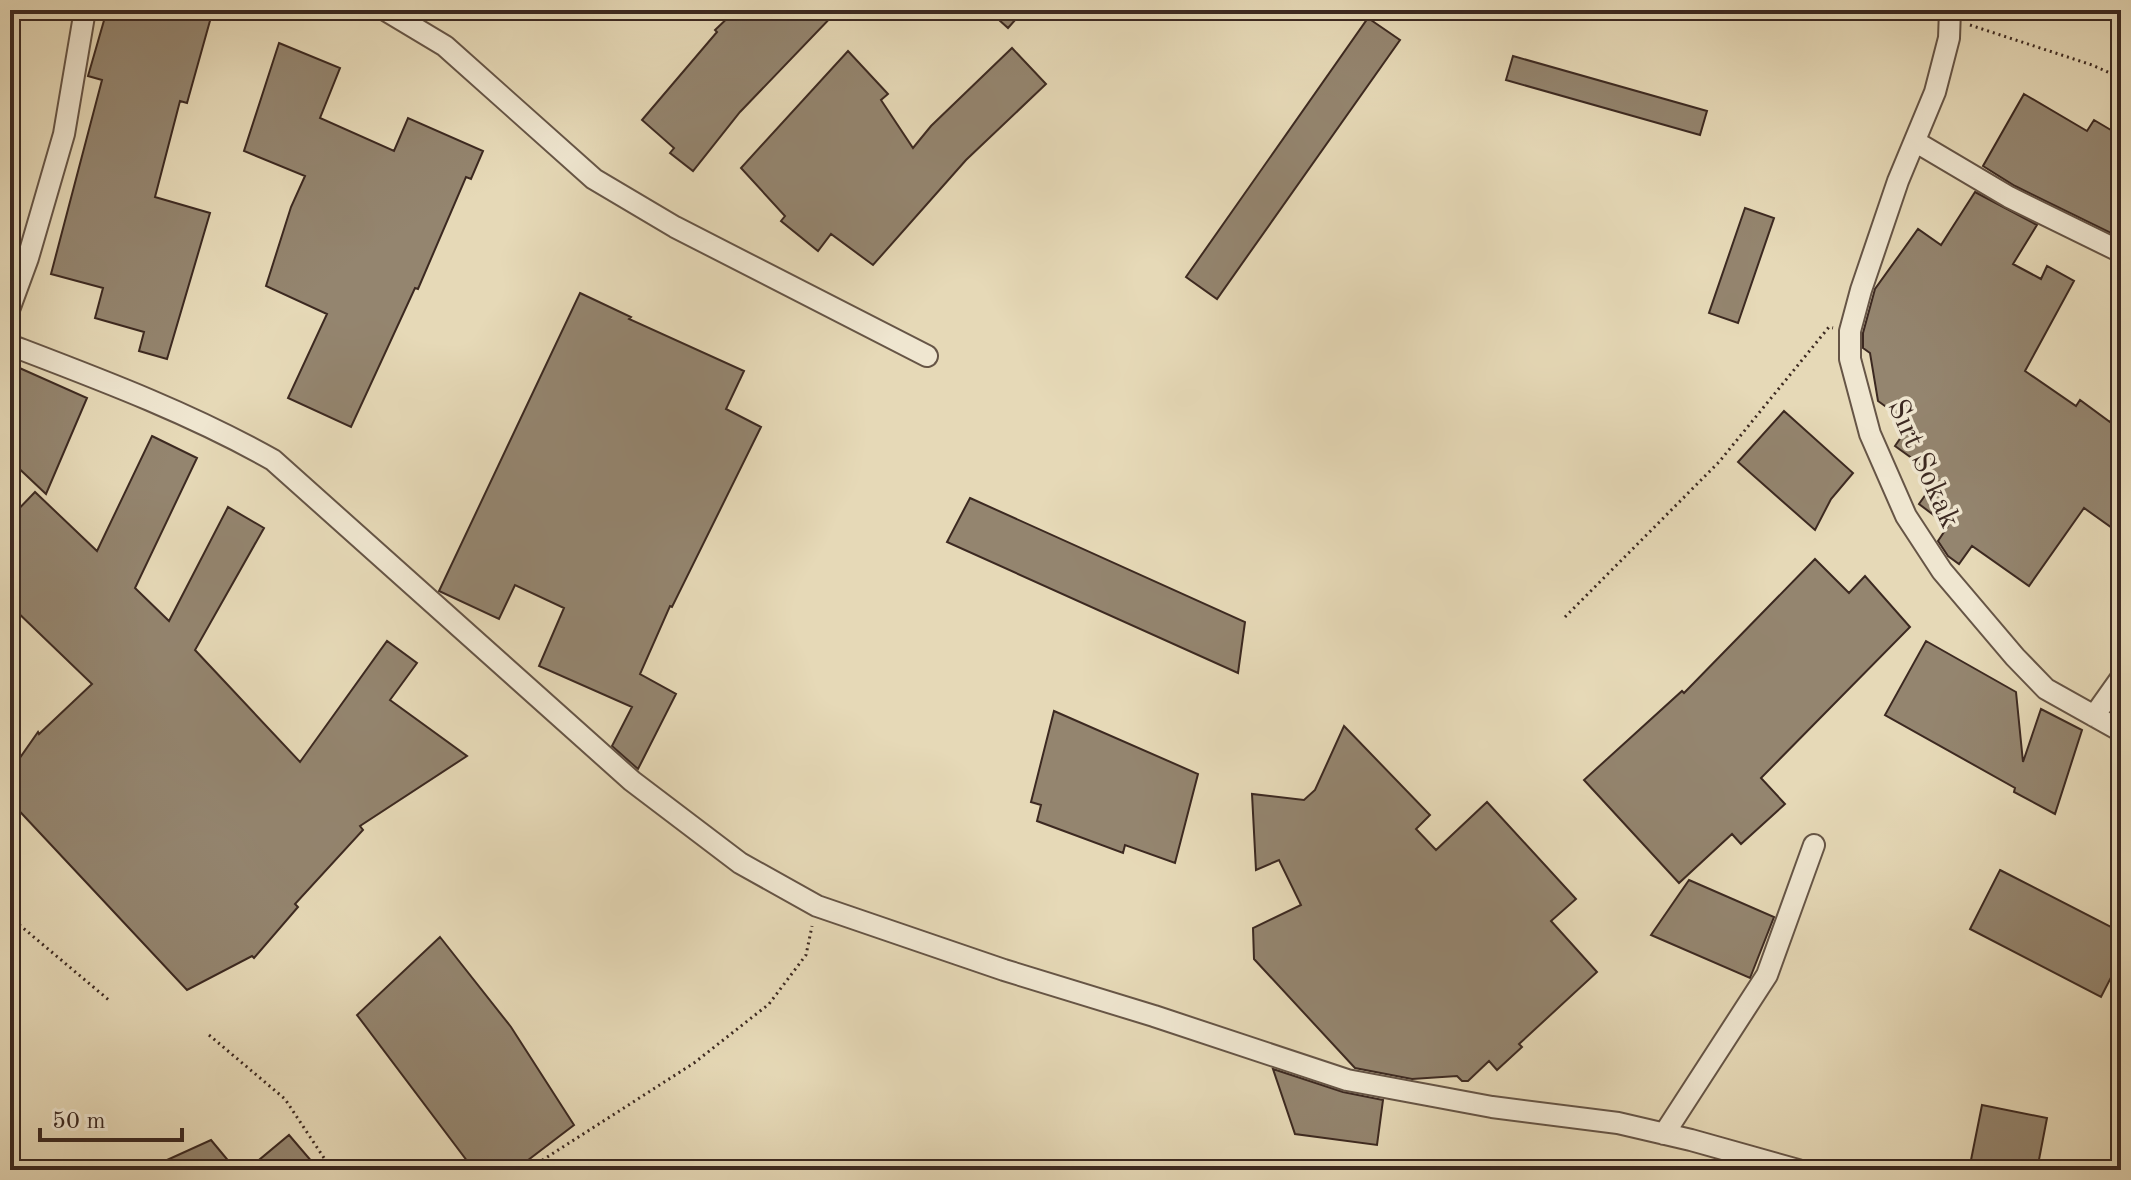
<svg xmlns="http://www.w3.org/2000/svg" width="2131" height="1180" font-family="'Old Standard TT',serif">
<rect width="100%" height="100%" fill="#e6d9b7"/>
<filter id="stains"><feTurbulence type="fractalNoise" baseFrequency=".0025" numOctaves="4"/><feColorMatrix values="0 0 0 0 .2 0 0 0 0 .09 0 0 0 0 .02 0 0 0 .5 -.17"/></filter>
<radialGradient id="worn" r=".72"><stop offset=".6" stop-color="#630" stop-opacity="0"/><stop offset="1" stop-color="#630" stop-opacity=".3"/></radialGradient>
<path fill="#94856f" stroke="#3c2921" stroke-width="2" d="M107,10H213L187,103L180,101L155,197L210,213L167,359L139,351L144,332L95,318L103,288L51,274L102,80L88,76Z
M736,10H838L740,112L693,171L670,153L674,148L642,120L717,32L715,30Z
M988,10H1024L1008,28Z
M1368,18L1400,40L1217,299L1186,277Z
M279,43L340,68L320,118L394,151L408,118L483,151L471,179L466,177L418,289L415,288L351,427L288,398L327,314L266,286L291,207L305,176L244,151Z
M1012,48L1046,84L966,160L873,265L831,234L818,251L781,221L785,216L741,168L848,51L888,94L881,100L913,148L931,126Z
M1513,56L1707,111L1700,135L1506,80Z
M2024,94L2087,131L2094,120L2121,136V238L2015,186L1983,166Z
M1975,192L2037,225L2013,264L2041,279L2047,266L2074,281L2025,371L2076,406L2080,400L2110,422L2121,404V522L2115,530L2084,508L2029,586L1972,546L1959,564L1948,556L1938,541L1948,526L1919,504L1938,477L1895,446L1910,424L1878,401L1870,353L1863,348V333L1875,289L1918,229L1941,245Z
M1745,208L1774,218L1738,323L1709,313Z
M580,293L631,317L629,319L744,371L726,409L761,427L672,607L670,606L640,674L676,694L638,769L612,746L632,707L539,666L564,608L515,585L499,619L439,591Z
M15,366L87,398L46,494L10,460V377Z
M1784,411L1853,473L1831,499L1815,530L1738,462Z
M152,436L197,458L135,588L169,621L228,507L264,528L195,650L300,762L387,641L417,663L390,700L467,756L360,826L363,830L295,904L298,907L254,958L252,956L187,990L10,801V772L38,732L39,734L92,684L10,605V518L35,492L97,551Z
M970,498L1245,622L1238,673L947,542Z
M1815,559L1849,593L1865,576L1910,627L1761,778L1785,804L1741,844L1732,834L1679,883L1584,780L1682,691L1684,693Z
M1926,641L2016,692L2023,762L2041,709L2082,730L2055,814L2014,792L2015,788L1885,715Z
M1054,711L1198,774L1175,863L1125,845L1123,853L1037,821L1041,805L1031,802Z
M1344,726L1430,815L1416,829L1436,850L1487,802L1576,899L1551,921L1597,972L1519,1044L1522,1047L1497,1070L1489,1061L1468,1081H1462L1457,1076L1412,1079L1355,1068L1254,959L1253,928L1301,905L1279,860L1256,870L1252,794L1304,800L1315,790Z
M2000,870L2121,932V958L2101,997L1970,929Z
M1689,880L1774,917L1750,978L1651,935Z
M440,937L511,1027L574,1125L515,1170H474L357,1015Z
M1273,1069L1343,1092L1383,1100L1377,1145L1295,1134Z
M1982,1105L2047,1118L2037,1170H1969Z
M289,1135L319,1170H247Z
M211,1140L236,1170H145Z"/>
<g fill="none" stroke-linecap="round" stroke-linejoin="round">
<defs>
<path id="minor" d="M385,10L445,46L594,179L675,227L927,356
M1950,10L1949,38L1935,92L1898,181L1861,290L1850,331V359L1870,434L1906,516L1942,571L2015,657L2046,689L2121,731
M1916,142L2009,197L2121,252
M10,307L28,258L64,134L85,10
M10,345C99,379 190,413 273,460L632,781L740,863L817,906L1004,970L1154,1016L1347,1080L1492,1107L1618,1123L1691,1140L1798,1170
M2094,716L2121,678
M1664,1134L1767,975L1814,845"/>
</defs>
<use href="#minor" stroke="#665546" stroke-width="24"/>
<path stroke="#3c2921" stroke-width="3" stroke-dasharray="2 4" stroke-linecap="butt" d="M1970,25L2092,65L2121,78
M1565,617L1719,462L1829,327L1833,328
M10,917L110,1001
M209,1035L285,1099L332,1170
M527,1170L694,1063L769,1004L806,955L812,926"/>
<use href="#minor" stroke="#efe6d0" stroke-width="20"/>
</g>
<g text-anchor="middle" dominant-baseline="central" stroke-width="7" stroke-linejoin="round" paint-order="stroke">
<g font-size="30" fill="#3c2921" stroke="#efe6d0">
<text transform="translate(1923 464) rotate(66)">Sırt Sokak</text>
</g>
</g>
<rect width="2131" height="1180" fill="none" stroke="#e6d9b7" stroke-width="40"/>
<rect x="12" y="12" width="2107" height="1156" fill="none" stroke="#3c2921" stroke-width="4"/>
<rect x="20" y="20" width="2091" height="1140" fill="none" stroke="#3c2921" stroke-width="2"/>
<path d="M40 1128v12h142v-12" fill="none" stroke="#3c2921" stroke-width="4"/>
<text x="52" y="1128" font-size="24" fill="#3c2921" stroke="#efe6d0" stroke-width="6" paint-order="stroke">50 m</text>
<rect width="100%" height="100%" filter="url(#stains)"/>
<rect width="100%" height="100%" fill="url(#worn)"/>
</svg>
